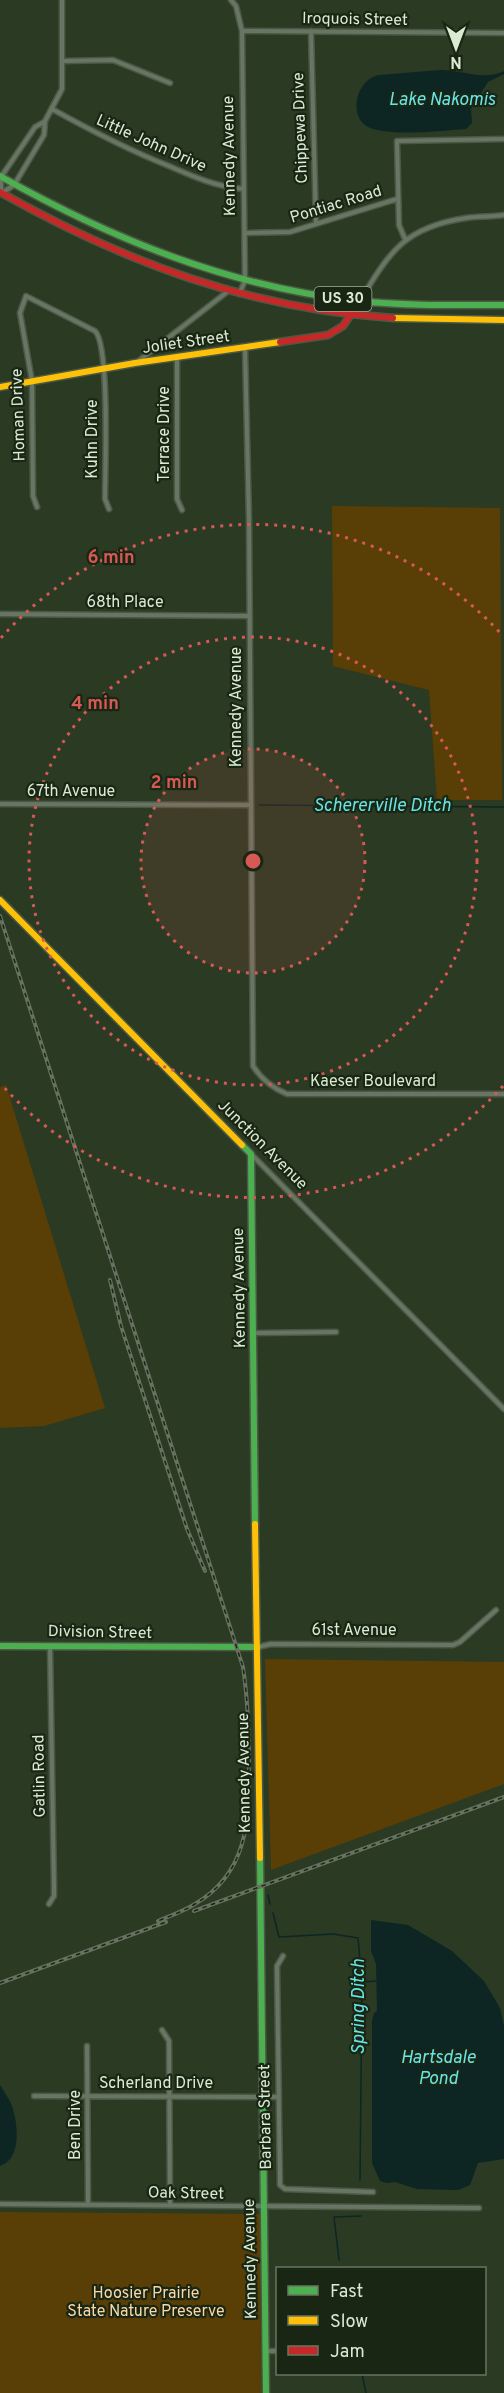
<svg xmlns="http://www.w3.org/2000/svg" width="504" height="2393" font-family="Overpass,sans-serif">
<rect width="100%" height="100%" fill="#2b3a23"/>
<path fill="#593f06" d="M332,506L500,508L502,800H437L429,690L333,666Z
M6,1085L105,1408L44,1426L0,1428V1087Z
M265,1659L504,1662V1784L271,1870Z
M0,2212L260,2214L261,2393H0Z"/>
<path fill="#0d2624" d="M440,70C462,70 484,81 504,71V74L488,82L471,109L472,123L466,129C439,131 399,136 373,129C346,122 355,79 379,75Z
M371,1920L408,1925L452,1951L484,1981L500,2008L504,2026V2159L478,2163L470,2185L458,2190L417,2189L395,2182L387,2183L380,2181L372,2163V2021L374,2013L377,2011L376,1964L371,1951Z
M0,2085C4,2092 9,2098 12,2106C18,2124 22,2159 0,2166Z"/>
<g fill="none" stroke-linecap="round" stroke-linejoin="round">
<path stroke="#0d2624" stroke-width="1.5" d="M259,805L504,807
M268,1895L270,1904
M273,1913L279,1937L333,1934L358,1938L362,1982L360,2180
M362,1982L376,1981
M339,2260L334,2217L361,2216
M340,2267L341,2268
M362,2374L366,2393"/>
<defs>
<path id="street" d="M231,0L236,6L242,31L245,281L239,294
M242,31L504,33
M311,31L316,224
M63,61L113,60L170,83
M52,109C90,130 128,150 169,166C194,177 217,187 244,189
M1,192V177L35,127L44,122
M2,193L14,185L44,135L45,121L62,89V0
M245,233L290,232L397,199
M405,239L399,225L397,141L504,139
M360,301C390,251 405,227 466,218C479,216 491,217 504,215
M245,348L249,521L253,1066C262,1080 272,1088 287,1094H504
M177,357V499L182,510
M136,363L227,292
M37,507L33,496L32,381L20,313L26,296L95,331C110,345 105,471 105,499L109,509
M0,614L250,616
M0,804L251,805
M251,1154L504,1409
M255,1333L336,1332
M258,1647L271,1644L453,1645L460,1642L496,1610
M49,1904L54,1896V1887L50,1646
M283,1956L277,1966L280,2185L285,2189L373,2192
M162,2030L169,2041L170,2205
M87,2046L88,2204
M34,2096L277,2097
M0,2204L479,2208
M266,2351H278"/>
<path id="fast" d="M0,176C112,239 230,287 358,301C407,306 456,305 504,305
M242,1145L251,1154L255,1524
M0,1646L258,1647
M260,1858L266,2393"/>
<path id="slow" d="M393,318L504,320
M0,387L135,363L280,342
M0,900L242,1145
M255,1524L260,1858"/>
<path id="jam" d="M0,192C124,262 249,309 393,318
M280,342L328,335L343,326L360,301"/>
</defs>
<use href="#street" stroke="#4b5844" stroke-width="7"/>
<use href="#fast" stroke="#4b5844" stroke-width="9"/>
<use href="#slow" stroke="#4b5844" stroke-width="9"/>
<use href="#jam" stroke="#4b5844" stroke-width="9"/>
<use href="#street" stroke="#697564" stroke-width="4"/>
<use href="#fast" stroke="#4caf50" stroke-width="6"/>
<use href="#slow" stroke="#ffc107" stroke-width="6"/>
<use href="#jam" stroke="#c62828" stroke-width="6"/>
<defs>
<path id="rail" d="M0,916L243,1667C248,1700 249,1733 249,1767C249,1821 248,1873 195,1904C184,1911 170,1916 158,1921
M110,1280L121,1326L187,1529L205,1571
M194,1911L504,1797
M0,1983L166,1922"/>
</defs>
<use href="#rail" stroke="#66715f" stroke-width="4"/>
<use href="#rail" stroke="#1a2614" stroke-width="1.5" stroke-dasharray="4.5" stroke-linecap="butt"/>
</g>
<circle cx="253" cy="861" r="112" fill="#d75953" fill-opacity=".12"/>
<g fill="none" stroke="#d75953" stroke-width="3" stroke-dasharray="3 6">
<circle cx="253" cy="861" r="112"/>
<circle cx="253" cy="861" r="224"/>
<path d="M503 1086A336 336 0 0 1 1 1084M1 638A336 336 0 0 1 503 636"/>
</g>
<g text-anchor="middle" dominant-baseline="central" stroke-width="4.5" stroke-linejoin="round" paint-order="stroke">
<rect fill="#1a2614" stroke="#a0b09a" stroke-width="1.5" x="314.5" y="287" width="57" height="24" rx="4.5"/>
<g font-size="15" font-weight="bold" fill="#daebd3">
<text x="343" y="299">US 30</text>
</g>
<g font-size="16" fill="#daebd3" stroke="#1a2614">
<text transform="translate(355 20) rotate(1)">Iroquois Street</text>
<text transform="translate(301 128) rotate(-92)">Chippewa Drive</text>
<text transform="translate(151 144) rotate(24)">Little John Drive</text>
<text transform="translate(230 156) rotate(-91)">Kennedy Avenue</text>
<text transform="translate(336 205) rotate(-17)">Pontiac Road</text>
<text transform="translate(186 343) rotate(-8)">Joliet Street</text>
<text transform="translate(19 415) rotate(-92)">Homan Drive</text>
<text transform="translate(165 434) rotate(-90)">Terrace Drive</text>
<text transform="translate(93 439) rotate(-90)">Kuhn Drive</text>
<text x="125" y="603">68th Place</text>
<text transform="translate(237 707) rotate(-90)">Kennedy Avenue</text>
<text x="71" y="792">67th Avenue</text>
<text x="373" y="1082">Kaeser Boulevard</text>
<text transform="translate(262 1145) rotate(45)">Junction Avenue</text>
<text transform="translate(240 1288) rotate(-91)">Kennedy Avenue</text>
<text x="354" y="1631">61st Avenue</text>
<text transform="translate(100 1633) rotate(1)">Division Street</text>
<text transform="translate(245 1773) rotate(-91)">Kennedy Avenue</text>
<text transform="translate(40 1776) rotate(-91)">Gatlin Road</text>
<text x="156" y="2084">Scherland Drive</text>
<text transform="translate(266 2117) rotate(-91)">Barbara Street</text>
<text transform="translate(76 2125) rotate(-90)">Ben Drive</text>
<text transform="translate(186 2194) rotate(1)">Oak Street</text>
<text transform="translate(251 2259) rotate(-91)">Kennedy Avenue</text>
</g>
<g font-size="16" fill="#f9d7a6" stroke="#1a2614">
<text x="146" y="2294">Hoosier Prairie<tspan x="146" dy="18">State Nature Preserve</tspan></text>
</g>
<g font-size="18" font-style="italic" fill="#67e5e7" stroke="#1a2614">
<text x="442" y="100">Lake Nakomis</text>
<text x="382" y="806">Schererville Ditch</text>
<text transform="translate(359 2007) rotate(-90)">Spring Ditch</text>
<text x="438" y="2058">Hartsdale<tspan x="438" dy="21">Pond</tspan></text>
</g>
</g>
<circle cx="253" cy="861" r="9" fill="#d75953" stroke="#1a2614" stroke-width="3"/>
<g font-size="18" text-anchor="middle" font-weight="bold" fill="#d75953" stroke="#1a2614" stroke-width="4.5" stroke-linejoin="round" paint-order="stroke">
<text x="111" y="563">6 min</text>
<text x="95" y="709">4 min</text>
<text x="174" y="788">2 min</text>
</g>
<rect x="276" y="2267" width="210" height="108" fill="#1a2614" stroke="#677560" stroke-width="1.5"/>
<rect x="288" y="2286" width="30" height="9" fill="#4caf50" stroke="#677560" stroke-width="1.5"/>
<text x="330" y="2297" font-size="18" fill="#daebd3">Fast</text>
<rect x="288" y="2316" width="30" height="9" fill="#ffc107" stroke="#677560" stroke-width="1.5"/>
<text x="330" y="2327" font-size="18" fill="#daebd3">Slow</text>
<rect x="288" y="2346" width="30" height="9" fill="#c62828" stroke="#677560" stroke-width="1.5"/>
<text x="330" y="2357" font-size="18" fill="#daebd3">Jam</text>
<g transform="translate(456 48) rotate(180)" stroke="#1a2614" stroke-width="4.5" paint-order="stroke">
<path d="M0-4.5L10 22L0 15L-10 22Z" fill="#daebd3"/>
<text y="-9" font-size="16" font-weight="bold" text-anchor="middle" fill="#daebd3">N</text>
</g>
</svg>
